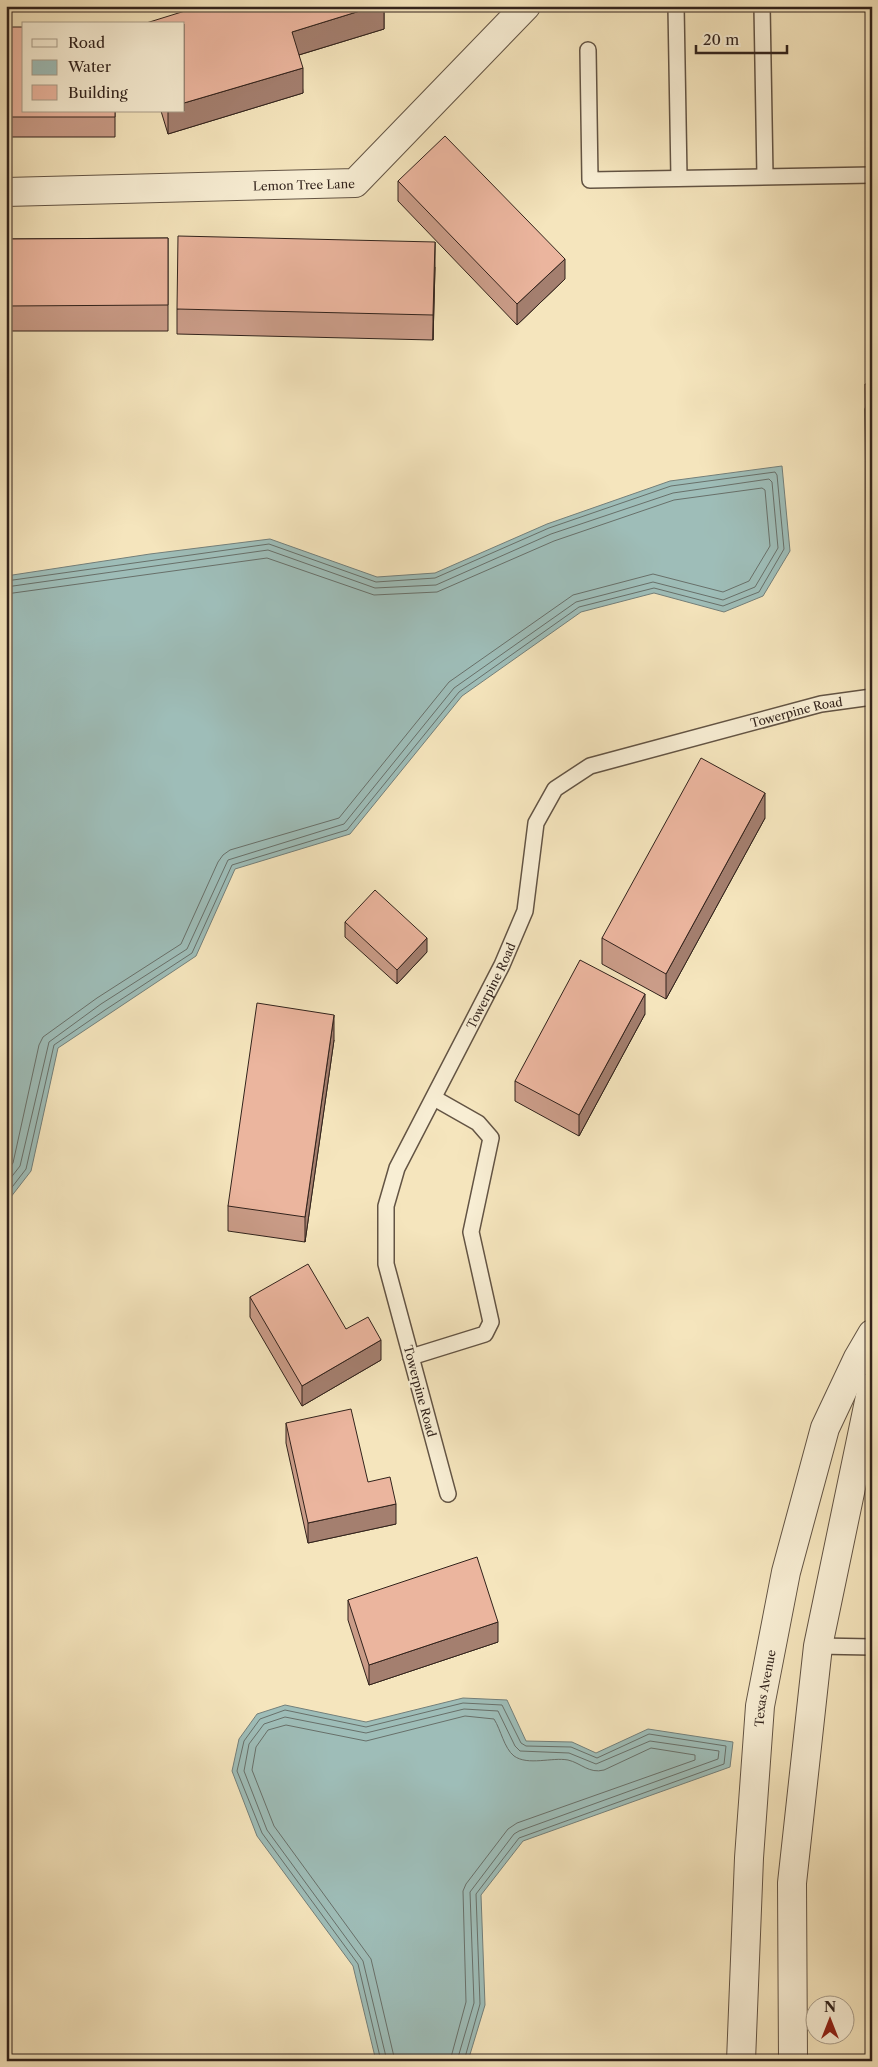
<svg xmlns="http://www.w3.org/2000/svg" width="878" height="2067" font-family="'Libre Caslon Text',serif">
<rect width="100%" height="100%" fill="#f5e5bd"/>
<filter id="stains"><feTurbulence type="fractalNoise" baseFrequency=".004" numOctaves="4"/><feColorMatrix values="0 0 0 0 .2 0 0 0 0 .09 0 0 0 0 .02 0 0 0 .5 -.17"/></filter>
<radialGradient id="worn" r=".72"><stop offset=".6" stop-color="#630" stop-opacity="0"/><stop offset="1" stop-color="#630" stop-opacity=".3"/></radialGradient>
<path fill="#9ebdb8" stroke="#737f7a" d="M782,466L790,551L763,596L724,612L654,593L581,612L462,696L350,834L235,869L196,956L58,1048L31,1171L7,1202L6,576L150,554L270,539L377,577L435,573L547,524L670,481Z
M463,1698L507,1700L526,1741L572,1742L596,1753L648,1729L733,1742L730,1767L523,1841L481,1895L485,2005L468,2061H376L353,1966L257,1836L232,1771L239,1739L257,1714L285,1705L366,1722Z"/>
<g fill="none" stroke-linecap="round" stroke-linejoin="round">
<path stroke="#68706a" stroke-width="1" d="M6,581L269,544L376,582L435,578L549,528L671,486L775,472L777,475L784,549L759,592L723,606L654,588L579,607L459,692L347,830L232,865L192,953L105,1010L54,1045L26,1169L6,1195
M6,587L268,550L375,588L436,585L551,534L673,493L769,479L772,482L778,548L755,587L723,600L653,582L576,602L454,688L344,824L228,860L187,949L101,1004L49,1042L20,1166L6,1184
M6,594L267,558L374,595L437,592L554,541L674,500L762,488L765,490L770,546L749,581L723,592L653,574L573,595L449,682L339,818L230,850L223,855L218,862L181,944L97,998L43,1037L39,1045L13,1163L6,1172
M381,2061L358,1964L262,1833L237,1771L244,1741L260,1719L285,1710L366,1727L463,1703L502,1705L521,1743L526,1746L571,1747L597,1758L649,1734L726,1746L724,1764L519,1838L476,1894L480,2004L464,2061
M387,2061L363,1961L267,1830L244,1771L249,1744L264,1724L285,1717L366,1733L464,1709L498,1711L515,1746L520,1751L569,1753L596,1764L650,1741L719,1751L718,1759L519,1831L514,1834L470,1892L474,2003L457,2061
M395,2061L371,1959L274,1826L252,1770L256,1747L268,1730L286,1725L366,1741L465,1716L494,1719C501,1730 504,1748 514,1756C528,1766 552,1757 568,1760C581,1763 589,1774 604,1770L651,1748L695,1755V1760L517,1823L508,1829L466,1884L463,1891L466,2002L450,2061"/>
<defs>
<g id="service">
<path d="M676,6L679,178"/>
<path d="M762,6L765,176"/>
<path d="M588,50L590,180L872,175"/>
<path d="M411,1357L485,1334L491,1322L471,1232L491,1138L478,1123L434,1098"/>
<path id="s1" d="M448,1494L386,1264V1206L397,1168L502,965L525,911L536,823L555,789L590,766L821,704L872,697"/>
<path d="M818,1646L872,1647"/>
</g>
<g id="minor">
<path id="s2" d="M6,192L355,183L526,6"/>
</g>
<g id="tertiary">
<path id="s3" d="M741,2061L749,1858L760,1706L786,1572L825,1428L858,1358L872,1334"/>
<path d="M793,2061L792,1883L818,1646L872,1387"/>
</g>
</defs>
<use href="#service" stroke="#635444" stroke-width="18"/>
<use href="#minor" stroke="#635444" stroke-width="30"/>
<use href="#tertiary" stroke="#635444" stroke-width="30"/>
<use href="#service" stroke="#f8eed4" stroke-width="15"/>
<use href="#minor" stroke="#f8eed4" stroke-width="28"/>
<use href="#tertiary" stroke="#f8eed4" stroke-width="28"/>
</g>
<path fill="#ca9c88" stroke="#32231c" d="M384,6V29L299,55L303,93L168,134L161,111H184Z
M6,27L115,111V137H6Z
M398,181L565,279L517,325L398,201Z
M168,238V331H6V239Z
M435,267L433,340L177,334V309Z
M872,384V613H867L865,409Z
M765,818L666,999L602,964V938Z
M345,922L427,952L397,984L345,937Z
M645,1014L579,1136L515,1101V1081Z
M334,1040L305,1242L228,1231V1206Z
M250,1297L346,1329L381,1360L302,1406L250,1317Z
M286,1423L396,1524L308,1543L286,1443Z
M348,1600L498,1642L369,1685L348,1620Z"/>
<path fill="#a47f6f" stroke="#32231c" d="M376,6H384V29L292,57V32Z
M303,68V93L168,134V111H184V103Z
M435,242V267L433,340V315Z
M565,259V279L517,325V304Z
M765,793V818L666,999V974Z
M427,938V952L397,984V970Z
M645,994V1014L579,1136V1115Z
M334,1015V1040L305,1242V1217Z
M381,1340V1360L302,1406V1386Z
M396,1504V1524L308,1543V1523Z
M498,1622V1642L369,1685V1665Z"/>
<path fill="#ebb59e" stroke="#32231c" d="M201,6H376L292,32L303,68L184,103V24H143Z
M6,27H24V111H115V117H6Z
M445,136L565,259L517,304L398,181Z
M178,236L435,242L433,315L177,309Z
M168,238V305L6,306V239Z
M865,384H872V587H867Z
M701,758L765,793L666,974L602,938Z
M375,890L427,938L397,970L345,922Z
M580,960L645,994L579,1115L515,1081Z
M257,1003L334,1015L305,1217L228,1206Z
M308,1264L346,1329L368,1317L381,1340L302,1386L250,1297Z
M351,1409L368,1482L390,1477L396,1504L308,1523L286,1423Z
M477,1557L498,1622L369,1665L348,1600Z"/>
<g text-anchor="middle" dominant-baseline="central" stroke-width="4" stroke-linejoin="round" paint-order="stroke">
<g font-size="12" fill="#32231c" stroke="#f8eed4">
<text stroke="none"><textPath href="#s2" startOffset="298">Lemon Tree Lane</textPath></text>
<text stroke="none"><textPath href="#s1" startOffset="1006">Towerpine Road</textPath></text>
<text stroke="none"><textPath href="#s1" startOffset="541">Towerpine Road</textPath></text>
<text transform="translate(420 1391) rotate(75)">Towerpine Road</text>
<text stroke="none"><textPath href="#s3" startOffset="374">Texas Avenue</textPath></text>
</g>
</g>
<rect width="878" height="2067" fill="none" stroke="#f5e5bd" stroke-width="25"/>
<rect x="8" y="8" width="863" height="2052" fill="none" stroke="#32231c" stroke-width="2.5"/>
<rect x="12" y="12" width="853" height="2042" fill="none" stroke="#32231c"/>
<rect x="22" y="22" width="162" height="90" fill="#f8eed4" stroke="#a99d8a"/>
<rect x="32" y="39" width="25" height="8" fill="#f8eed4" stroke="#a99d8a"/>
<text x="68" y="48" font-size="15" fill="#32231c">Road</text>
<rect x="32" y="60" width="25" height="15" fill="#9ebdb8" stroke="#a99d8a"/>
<text x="68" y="72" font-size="15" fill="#32231c">Water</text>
<rect x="32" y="85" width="25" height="15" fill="#ebb59e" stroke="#a99d8a"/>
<text x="68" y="98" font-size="15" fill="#32231c">Building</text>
<g transform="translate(830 2020)"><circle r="24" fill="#f8eed4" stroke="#a99d8a"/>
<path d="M0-4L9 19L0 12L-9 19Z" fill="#8f2418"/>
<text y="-8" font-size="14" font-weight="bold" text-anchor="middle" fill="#32231c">N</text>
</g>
<path d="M696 45v8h91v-8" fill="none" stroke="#32231c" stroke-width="2.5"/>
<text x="703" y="45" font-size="15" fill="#32231c" stroke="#f8eed4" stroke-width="4" paint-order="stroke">20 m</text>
<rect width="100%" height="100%" filter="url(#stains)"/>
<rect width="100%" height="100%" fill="url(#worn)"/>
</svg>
